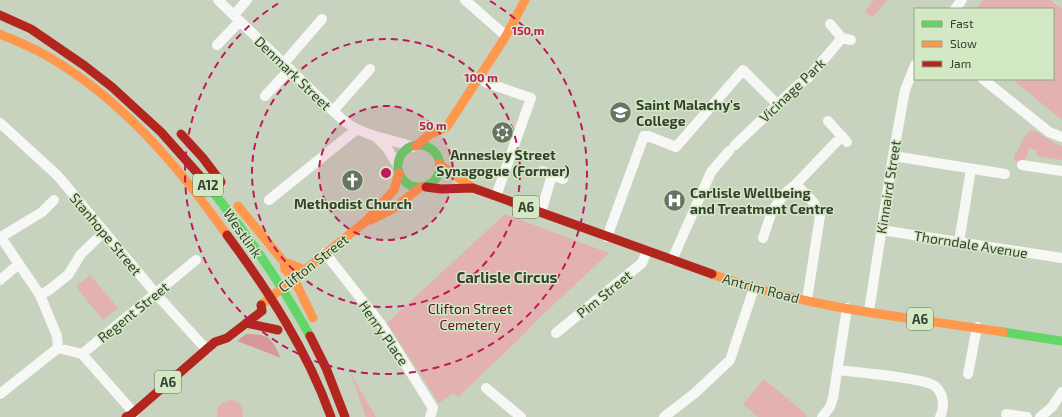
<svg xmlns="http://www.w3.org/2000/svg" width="1062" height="417" font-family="'Exo 2',sans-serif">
<rect width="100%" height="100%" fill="#c7d3bf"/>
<path fill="#e3b1af" d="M874,0H888L872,18L865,11Z
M983,0H1050L1062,9V120L1012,79H1053V9H976Z
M1030,130C1040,131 1050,143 1062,146V160L1037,156L1036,150L1029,148L1027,157L1023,161H1014L1015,153L1017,152L1023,139Z
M505,214L609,253L535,322L521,337L458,397L453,393L439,403L387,323Z
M90,275L118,308L103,320L76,287Z
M350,372L376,417H366Z
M764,379L807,415L806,417H758L743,404Z
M229,400C239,400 244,407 243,417H217C216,408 220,402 229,400Z"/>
<path fill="#d7989a" d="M246,334C270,334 271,338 281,358L237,341Z"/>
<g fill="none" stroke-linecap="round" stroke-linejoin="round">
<path stroke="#f7f8f5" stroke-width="10" d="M218,0L333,111C338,115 342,120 347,123C366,137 392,139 413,147
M465,0L506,36
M955,9L962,0
M234,15L247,0
M830,24L842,38
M217,45L240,21
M284,63L322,19
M479,77L487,83L531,98L496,196
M983,79L1049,132L1062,137
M265,96L290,69
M333,111L370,69
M828,121L847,142
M0,123L58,176L156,294L206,349
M375,136L387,148L398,166
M734,146L798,85L808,78L842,38L851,40
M893,156L1005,174
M1022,165L1062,171
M542,171L563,179
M796,184L814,203L820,216L807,300
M269,200L357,129
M541,212L552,175
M881,230L1062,258
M0,236L40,295L57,336L58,348L82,354L196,260
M1,237L42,212L54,200
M607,237L644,136H648L676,147L743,70L778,105
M763,238L772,211L785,193L796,184L842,136
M959,242L971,169
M325,253L380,323L433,408L430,417
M672,260L711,172L729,151
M0,280L19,264
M40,295L49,290L68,275L81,254L104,232
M869,311L893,156L905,90L915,65
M556,333L642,263L647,251
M82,354L134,413
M838,370C855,372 925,378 935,386C944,394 945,407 940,417
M968,374L977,327
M486,388L521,417
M0,394L58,348
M1006,414L1027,417
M664,417L695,393L730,360L754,288
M822,417L830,407L833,398L847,308
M1040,417L1052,407L1062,392"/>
<path stroke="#63d668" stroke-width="9" d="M398 166a21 21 0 1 1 42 0a21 21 0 1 1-42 0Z
M200,176C241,225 279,280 310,336
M1003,332L1062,341"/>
<path stroke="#ff974d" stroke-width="9" d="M0,34C16,41 32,47 47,56C122,99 178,166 227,235
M416,146L429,135L445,128L448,125L506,36L525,0
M439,164L473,188
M238,206L284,262L285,269L294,279L313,318
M371,220L391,210L421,187
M284,262L305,270
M712,274C804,308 906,317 1003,332
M261,305L365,222L394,190L399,173"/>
<path stroke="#b3261e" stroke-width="9" d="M0,15L31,29L85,66L112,87L161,132L200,176
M181,134L203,158L221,182
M426,187L441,189L473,188L712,274
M227,235C269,292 307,350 331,417
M246,323L278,330
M310,336L326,368L345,417
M126,417L131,415L215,342L227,338L262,311L261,305"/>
</g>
<circle cx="386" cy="173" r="67" fill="#c2185b" fill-opacity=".12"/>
<g fill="none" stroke="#c2185b" stroke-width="2" stroke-dasharray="7 5">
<circle cx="386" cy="173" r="67"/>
<circle cx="386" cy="173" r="134"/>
<path d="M490 1A201 201 0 1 1 282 1"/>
</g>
<defs>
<symbol id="school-disc" viewBox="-11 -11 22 22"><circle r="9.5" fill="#697363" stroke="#d3e9c4"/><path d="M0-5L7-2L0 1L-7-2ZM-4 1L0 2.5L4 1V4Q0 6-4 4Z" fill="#fff"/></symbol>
<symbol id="synagogue-disc" viewBox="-11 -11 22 22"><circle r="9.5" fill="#697363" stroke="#d3e9c4"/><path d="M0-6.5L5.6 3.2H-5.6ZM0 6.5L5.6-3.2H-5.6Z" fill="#fff"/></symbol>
<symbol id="church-disc" viewBox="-11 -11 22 22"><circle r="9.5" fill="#697363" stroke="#d3e9c4"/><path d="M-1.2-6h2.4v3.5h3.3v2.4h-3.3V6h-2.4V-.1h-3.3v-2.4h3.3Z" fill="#fff"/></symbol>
<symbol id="hospital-disc" viewBox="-11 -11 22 22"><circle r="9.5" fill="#697363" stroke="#d3e9c4"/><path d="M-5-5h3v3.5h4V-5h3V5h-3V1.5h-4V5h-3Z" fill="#fff"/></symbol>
</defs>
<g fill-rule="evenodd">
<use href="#school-disc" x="608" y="100" width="25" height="25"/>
<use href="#synagogue-disc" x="490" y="120" width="25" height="25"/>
<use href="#church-disc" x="340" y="168" width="25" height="25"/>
<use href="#hospital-disc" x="662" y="188" width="25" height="25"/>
</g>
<g text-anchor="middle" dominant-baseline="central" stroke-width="3" stroke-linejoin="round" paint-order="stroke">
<g fill="#d3e9c4" stroke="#66735d" stroke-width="1">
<rect x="193" y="174" width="30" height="22" rx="3"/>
<rect x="513" y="196" width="26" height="22" rx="3"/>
<rect x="907" y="308" width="26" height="22" rx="3"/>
<rect x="155" y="371" width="26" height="22" rx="3"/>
</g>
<g font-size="13" font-weight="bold" fill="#374031">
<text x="208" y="185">A12</text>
<text x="526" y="207">A6</text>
<text x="920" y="319">A6</text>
<text x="168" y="382">A6</text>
</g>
<g font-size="14" fill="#374031" stroke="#d3e9c4">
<text transform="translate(293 73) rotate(44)">Denmark Street</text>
<text transform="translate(792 90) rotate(-44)">Vicinage Park</text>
<text transform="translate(888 187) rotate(-81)">Kinnaird Street</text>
<text transform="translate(243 233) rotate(55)">Westlink</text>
<text transform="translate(106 234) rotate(50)">Stanhope Street</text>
<text transform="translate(971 244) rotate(9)">Thorndale Avenue</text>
<text transform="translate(313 263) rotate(-38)">Clifton Street</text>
<text transform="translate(761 288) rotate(15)">Antrim Road</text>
<text transform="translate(604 294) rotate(-39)">Pim Street</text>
<text transform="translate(133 312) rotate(-39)">Regent Street</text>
<text transform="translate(384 333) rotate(55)">Henry Place</text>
</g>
<g font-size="14" font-weight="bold" fill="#374031" stroke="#d3e9c4" text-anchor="start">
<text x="636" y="104">Saint Malachy's<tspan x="636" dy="16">College</tspan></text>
<text x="503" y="154" text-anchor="middle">Annesley Street<tspan x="503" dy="16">Synagogue (Former)</tspan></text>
<text x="690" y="192">Carlisle Wellbeing<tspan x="690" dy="16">and Treatment Centre</tspan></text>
<text x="353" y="203" text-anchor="middle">Methodist Church</text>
</g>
<g font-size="14" fill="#611225" stroke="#d3e9c4">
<text x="470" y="308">Clifton Street<tspan x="470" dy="16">Cemetery</tspan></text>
</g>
<g font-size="15" font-weight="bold" fill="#374031" stroke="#d3e9c4">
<text x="507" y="277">Carlisle Circus</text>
</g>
</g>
<circle cx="386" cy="173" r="6" fill="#c2185b" stroke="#d3e9c4" stroke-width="2"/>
<g font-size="12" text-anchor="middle" font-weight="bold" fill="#c2185b" stroke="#d3e9c4" stroke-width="3" stroke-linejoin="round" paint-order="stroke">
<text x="528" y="35">150 m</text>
<text x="481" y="82">100 m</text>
<text x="433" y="130">50 m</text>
</g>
<rect x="914" y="8" width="140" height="72" fill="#d3e9c4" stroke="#95a589"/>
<rect x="922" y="21" width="20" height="6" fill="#63d668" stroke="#95a589"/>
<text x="950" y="28" font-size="12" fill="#374031">Fast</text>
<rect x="922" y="41" width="20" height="6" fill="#ff974d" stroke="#95a589"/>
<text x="950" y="48" font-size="12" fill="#374031">Slow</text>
<rect x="922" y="61" width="20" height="6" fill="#b3261e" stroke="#95a589"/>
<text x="950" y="68" font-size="12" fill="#374031">Jam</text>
</svg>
